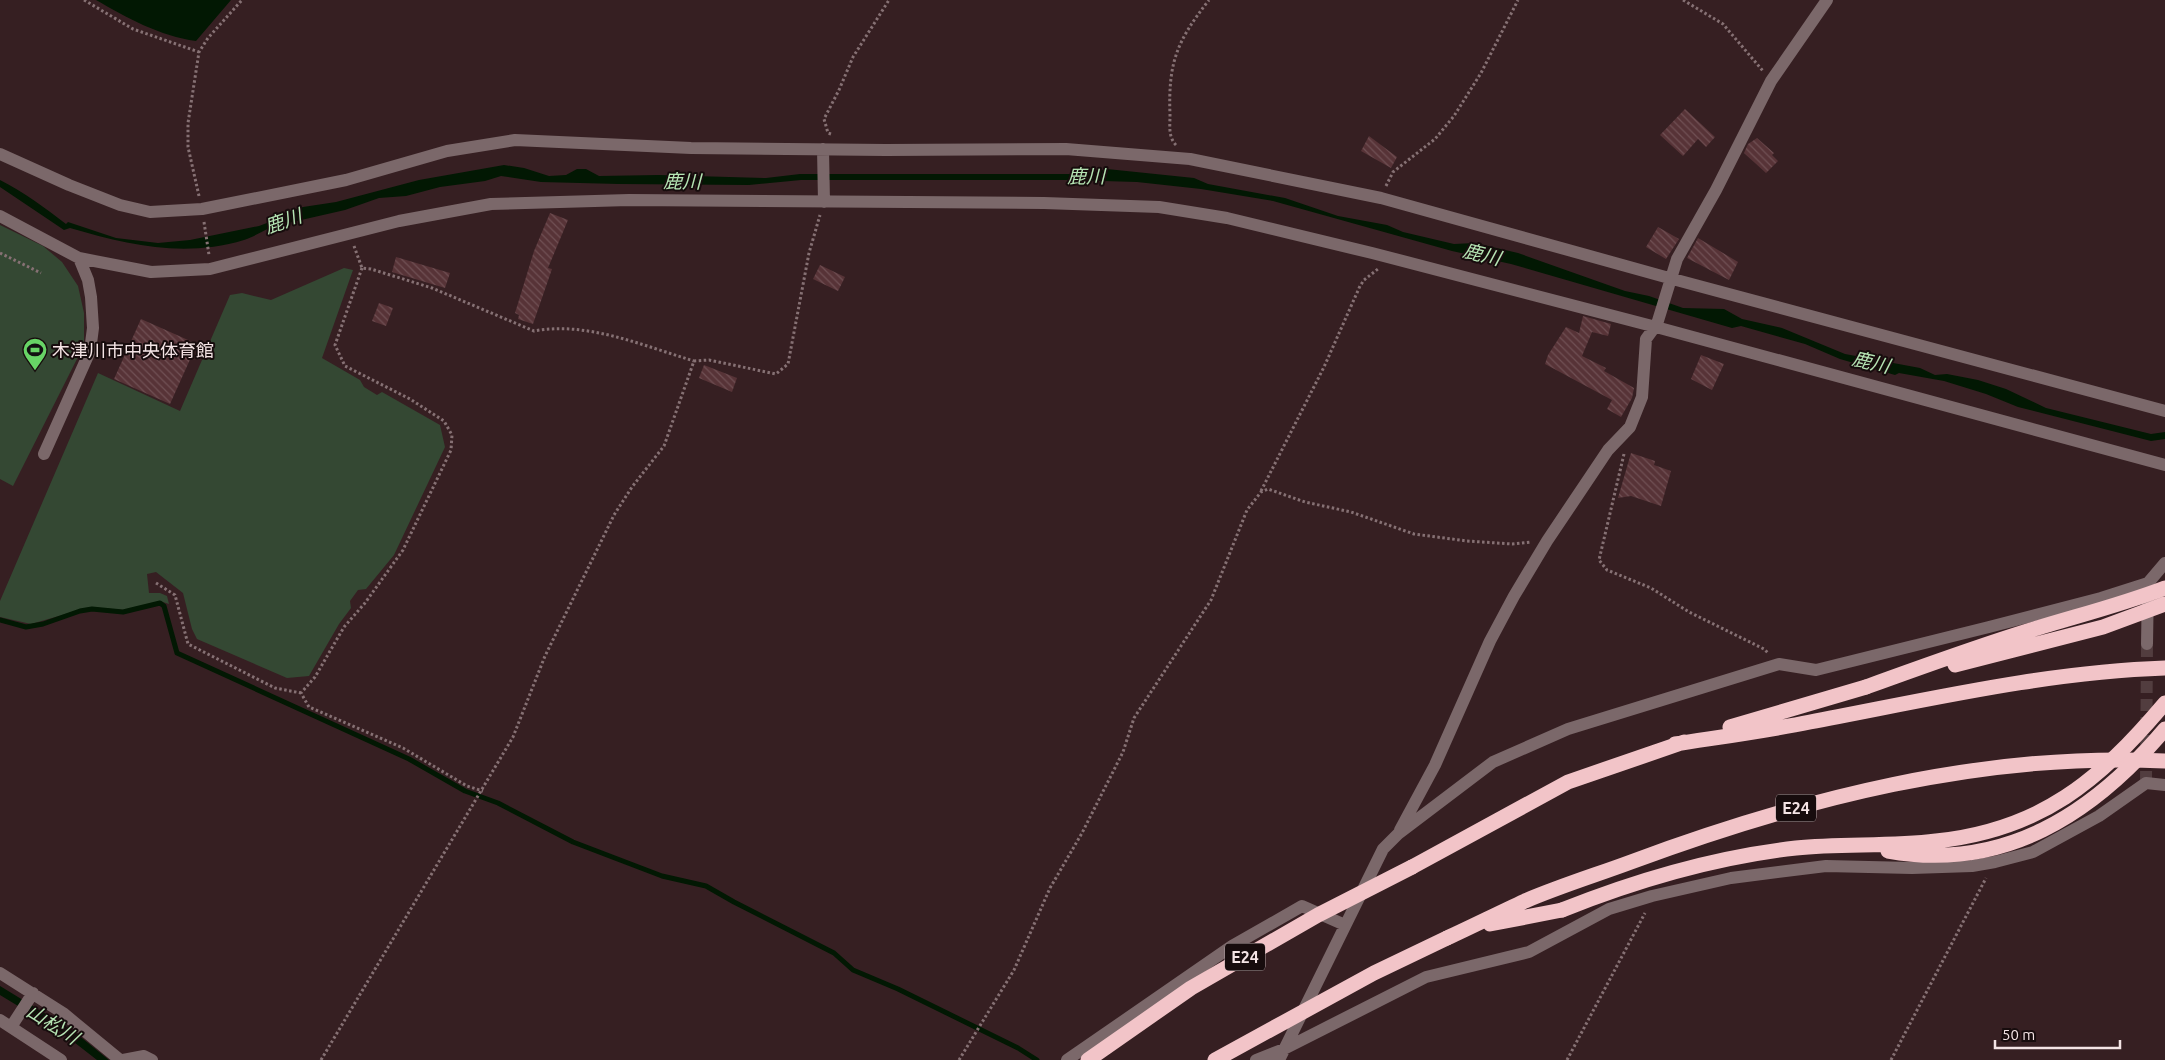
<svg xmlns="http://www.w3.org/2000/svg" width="2165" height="1060" font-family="Ubuntu,'Noto Sans JP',sans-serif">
<defs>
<pattern id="building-back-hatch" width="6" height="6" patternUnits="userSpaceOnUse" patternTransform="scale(1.25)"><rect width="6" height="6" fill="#573337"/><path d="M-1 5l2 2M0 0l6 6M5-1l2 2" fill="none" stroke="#705054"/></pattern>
</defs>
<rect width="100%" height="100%" fill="#361f22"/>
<path fill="#344833" d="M0,225L43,246L62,262L78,286L84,313V345L13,486L0,479Z
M344,268L353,270L322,358L360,380L364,387L377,395L382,392L440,425L445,447L394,555L366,589L358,590L350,601L351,608L339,624L309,676L287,678L197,639L192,629L183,593L156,572L147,574L149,593H160L167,596L169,604L160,601L140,608L123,610L90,607L31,624L0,617V601L98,373L180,411L230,295L242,293L271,300Z"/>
<path fill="#021803" d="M96,0H231L196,41C160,36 127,18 96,0Z
M504,165L524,168L549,176L566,175L577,169H586L599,176L659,175L766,178L800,174H1084L1107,169L1194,178L1208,184L1285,198L1338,216L1387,225L1403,232L1454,244L1475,243L1518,253L1625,291L1649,296L1683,308L1724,309L1742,319L1782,328L1845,354L1920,368L1935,375L1947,374L1978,380L2006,389L2046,408L2151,434L2165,432V439L2151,441L2018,407L1986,394L1944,381L1899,373L1895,375L1840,359L1805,344L1741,326L1732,328L1511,264L1452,251L1273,201L1201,189L1137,182L1069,180H801L749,185L619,184L541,182L501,176L485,181L440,187L406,196L379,198L345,210L288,223L282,221C270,227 256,236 244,240C184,258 128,245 70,228L64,230L0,187V180C24,192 45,208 66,224L68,222L116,238L158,243L190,240L259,226L280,218L285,213L303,207L336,202L419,180Z
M0,986L72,1030L109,1060H97L61,1032L0,995Z"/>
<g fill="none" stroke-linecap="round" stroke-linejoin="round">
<path stroke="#021803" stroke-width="5" d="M0,620L26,627L43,624L80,611L92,609L123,612L160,603L164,606L177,653L409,759L465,791L498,803L573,842L662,876L706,886L734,902L834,953L853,970L898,989L1018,1048L1037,1060"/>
</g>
<path fill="url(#building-back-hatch)" d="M1685,109L1715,137L1706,147L1698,139L1683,156L1660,135Z
M1369,136L1397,157L1391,168L1361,151Z
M1757,138L1774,153L1772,155L1778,161L1766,173L1744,153L1748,144Z
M550,213L568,220L548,268L552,269L533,324L518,319L519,315L515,313L534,251Z
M1658,227L1679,239L1666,259L1646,247Z
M1698,238L1738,262L1729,280L1687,258Z
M396,257L450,273L445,288L392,272Z
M820,265L845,277L838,291L813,279Z
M379,303L393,308L386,326L372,321Z
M1583,316L1611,324L1608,336L1592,332L1582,356L1606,368L1604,371L1634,388L1632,398L1621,417L1607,409L1612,400L1545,364L1548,355L1566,327L1579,333Z
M141,319L197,344L170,404L114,379Z
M1701,355L1724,364L1712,390L1691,379Z
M704,365L737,378L732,392L699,378Z
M1631,453L1655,461L1654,465L1671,471L1661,506L1631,496L1618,498Z"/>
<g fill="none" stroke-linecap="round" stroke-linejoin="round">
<path stroke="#523d3f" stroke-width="12" stroke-dasharray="12 6" stroke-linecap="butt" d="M2146,783L2147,644"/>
<path stroke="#867174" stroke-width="3" stroke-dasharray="2.5 2.5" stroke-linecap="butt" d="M84,0L133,29L199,52
M1683,0L1723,24L1763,71
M831,134L828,133L824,119L839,90L853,57L889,0
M1176,145C1168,137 1170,125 1170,115C1168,62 1177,41 1209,0
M1386,186L1393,172L1435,139L1454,116L1481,73L1518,0
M199,196L188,147V123L199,52L208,38L242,0
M204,222L209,255
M354,246L362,268L371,269L432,288L534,331C587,321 644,346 694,361
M0,253L41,273
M362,268L335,345L345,366L410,399L444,421L452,435L451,450L403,550L365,603L344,627L315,677L301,693L309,707L403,748L467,786L483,791
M1624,454L1599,560L1607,570L1651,588L1689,612L1764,649L1768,653
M1261,491L1324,367L1360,286L1364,280L1378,269
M156,583L175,595L188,644L275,688L301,693
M321,1060L513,737L545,656L614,515L632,487L664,446L694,361L709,360L776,374L788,364L809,253L820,215
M959,1060L1014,970L1050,888L1082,833L1123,752L1134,718L1211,600L1247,510L1261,492L1268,489L1305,502L1351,512L1414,534L1467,541L1512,544L1531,542
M1567,1060L1645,913
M1891,1060L1986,878"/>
<path stroke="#7b686a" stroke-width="12" d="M823,149L824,202
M0,154L69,185L120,205L150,212L202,209L346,180L447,151L515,140L691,148L886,150L1066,149L1190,159L1381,198L1669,278L2165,411
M0,216L79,258L151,272L210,269L399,221L491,204L629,200L1044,203L1159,207L1227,218L1372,253L1656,327L2165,465
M44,454L90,351L93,328L91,297L88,280L79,258
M2147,644L2148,583L2165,563
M1400,830L1435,765L1490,641L1514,596L1547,541L1608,450L1630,427L1642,397L1646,339L1657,324L1677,259L1716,190L1771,81L1827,0
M0,973L63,1013L120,1060
M0,1020L61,1060
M11,1027L33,993
M123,1060L144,1056L152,1060
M1067,1060L1232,946L1302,906L1345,925
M1256,1060L1284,1049L1426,977L1529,952L1609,909L1652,896L1731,878L1826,866L1912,868L1972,866L1995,862L2033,852L2099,816L2146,783L2165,785
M1279,1060L1383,849L1398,834L1493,762L1568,729L1779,664L1816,670L1989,627L2101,598L2148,583"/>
<path stroke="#f2c4c8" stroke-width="15" d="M1730,727L1866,687
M1675,744C1720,737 1765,731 1810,722C1927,700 2045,672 2165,668
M1412,867L1568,782L1684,742
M1490,924L1562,910
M1447,938C1473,926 1499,913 1525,901C1560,886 1596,875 1631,862C1801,799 1982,752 2165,761"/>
<path stroke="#f2c4c8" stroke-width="15" d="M1955,665L2103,627L2165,604
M1866,687C1921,667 1976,647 2031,630C2076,616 2121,605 2165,588
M1888,851C2004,872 2093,814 2165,729
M1562,910C1637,880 1716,857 1796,848C1842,843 1889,847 1936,841C2041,830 2099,781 2165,703
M1088,1060L1191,988L1318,915L1412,867
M1215,1060L1374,973L1447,938"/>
</g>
<defs>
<symbol id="stadium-pin" viewBox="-11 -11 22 30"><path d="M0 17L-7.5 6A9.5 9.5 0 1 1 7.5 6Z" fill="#67d466" stroke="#170c0d"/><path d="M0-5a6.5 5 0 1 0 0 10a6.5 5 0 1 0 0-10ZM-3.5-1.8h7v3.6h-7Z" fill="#111"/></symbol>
</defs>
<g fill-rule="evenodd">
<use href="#stadium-pin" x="21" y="336" width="28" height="38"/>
</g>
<g text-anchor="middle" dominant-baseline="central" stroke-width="4" stroke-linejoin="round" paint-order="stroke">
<g fill="#170c0d" stroke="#b2a3a4" stroke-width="1">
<rect x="1776" y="794.5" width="40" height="27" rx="4"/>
<rect x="1225" y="943.5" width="40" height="27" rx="4"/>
</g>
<g font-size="16" font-weight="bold" fill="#f4e4e5">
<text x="1796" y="808">E24</text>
<text x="1245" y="957">E24</text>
</g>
<g font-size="18" fill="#f4e4e5" stroke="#170c0d" text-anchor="start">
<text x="52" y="350">木津川市中央体育館</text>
</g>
<g font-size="19" font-style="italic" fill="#b5e4b3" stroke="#170c0d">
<text x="1086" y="176">鹿川</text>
<text transform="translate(682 181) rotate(1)">鹿川</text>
<text transform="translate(283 221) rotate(-19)">鹿川</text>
<text transform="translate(1482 254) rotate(14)">鹿川</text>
<text transform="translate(1871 362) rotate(13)">鹿川</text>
<text transform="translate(53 1024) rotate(32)">山松川</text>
</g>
</g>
<path d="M1995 1040v8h125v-8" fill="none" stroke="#f4e4e5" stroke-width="2.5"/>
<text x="2002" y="1040" font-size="15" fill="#f4e4e5" stroke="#170c0d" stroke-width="4" paint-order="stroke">50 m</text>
</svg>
